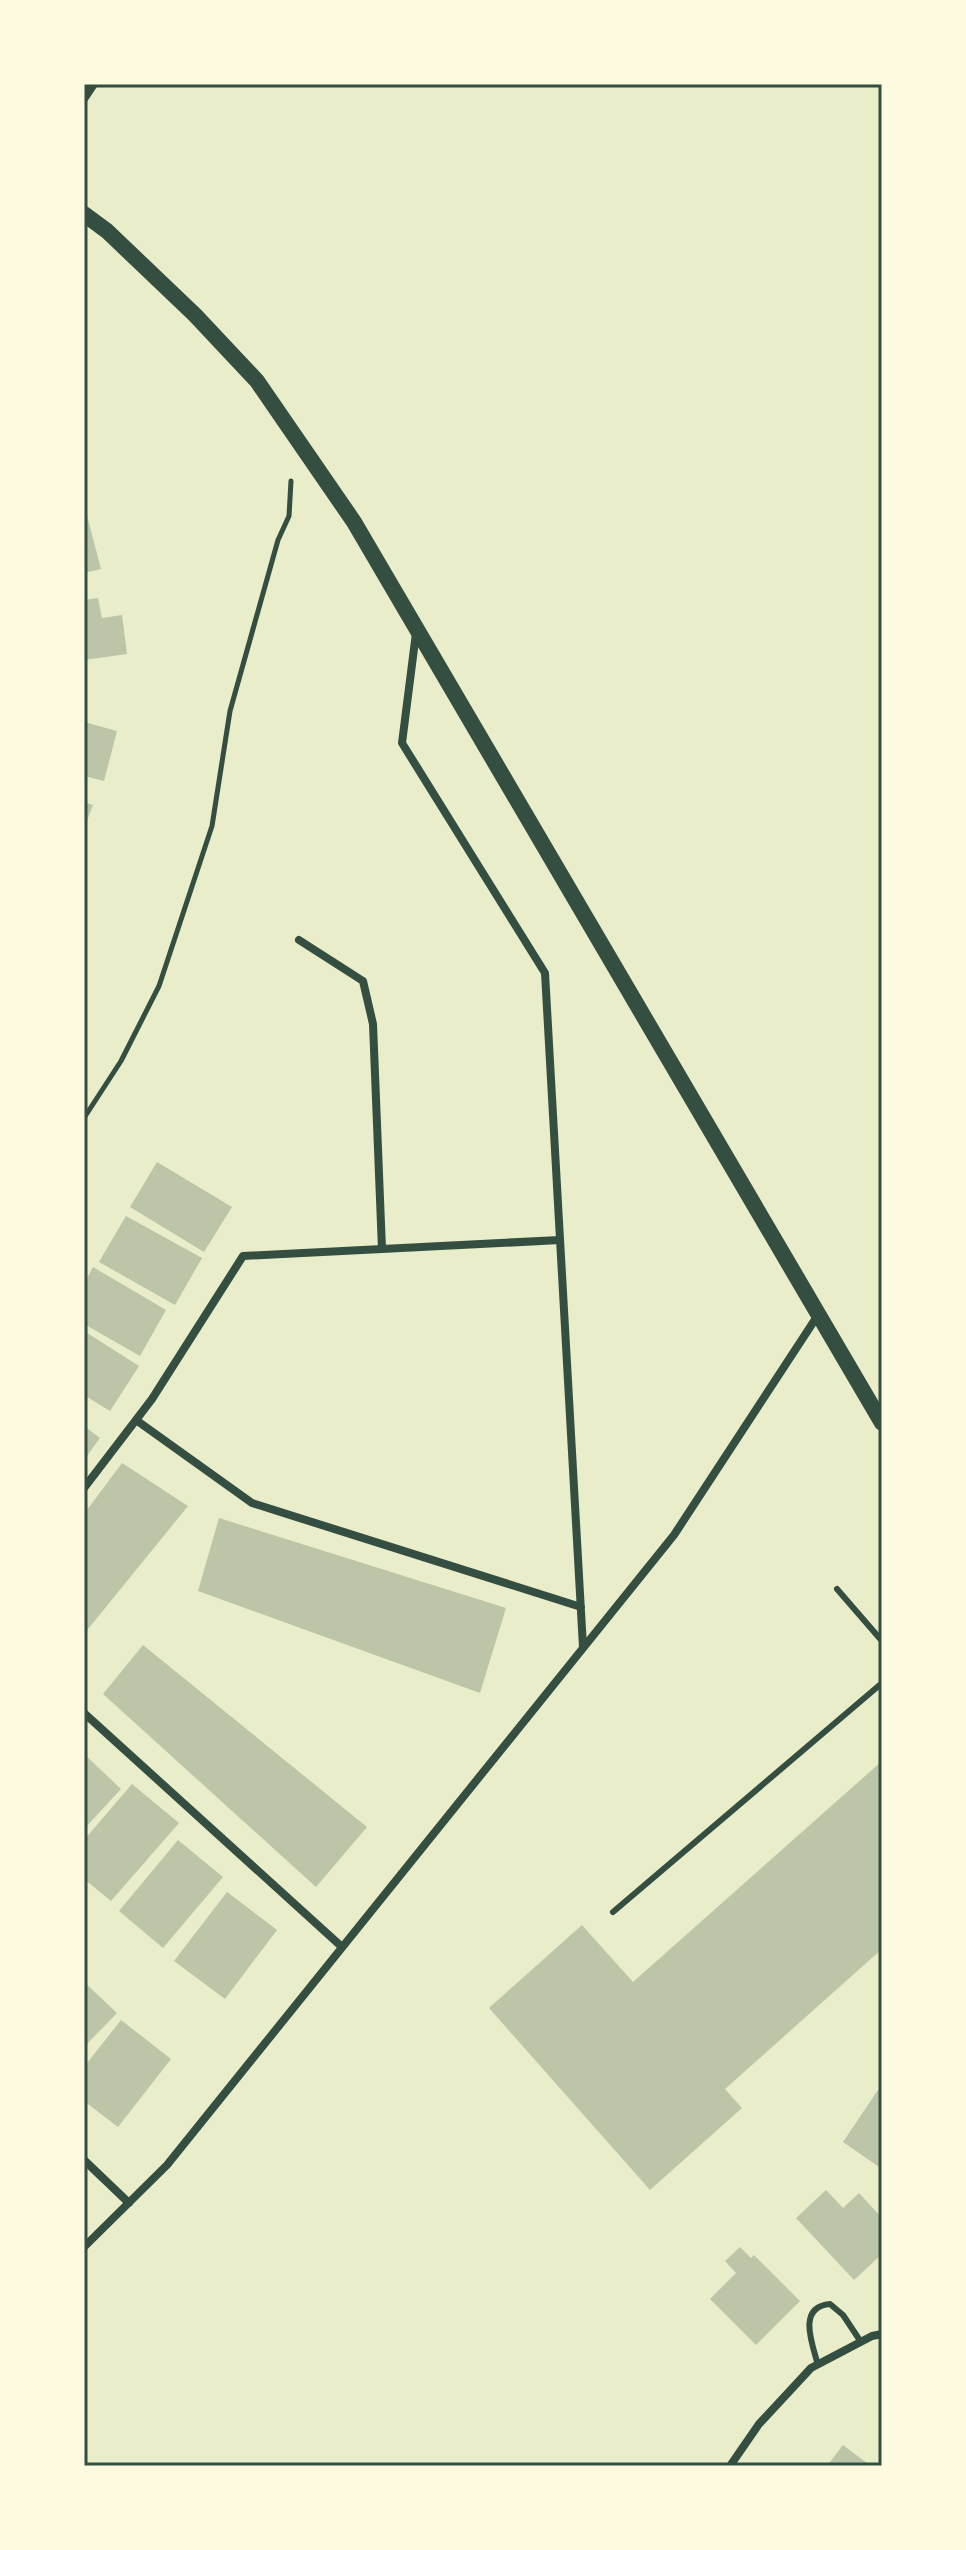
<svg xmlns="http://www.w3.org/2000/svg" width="966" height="2550" font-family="'Alegreya Sans',sans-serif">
<rect width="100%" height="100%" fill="#e9edc9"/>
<path fill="#bcc5a7" d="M84,504L101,569L84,573Z
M98,598L102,618L122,615L127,654L84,660V600Z
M84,722L117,731L104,781L84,776Z
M84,802L93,805L84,828Z
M157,1162L232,1207L204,1252L130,1207Z
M126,1216L202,1258L175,1305L99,1262Z
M93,1267L166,1310L140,1356L84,1324V1284Z
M84,1331L139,1366L110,1411L84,1395Z
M84,1426L100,1438L84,1460Z
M122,1463L188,1506L84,1634V1514Z
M219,1518L506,1608L480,1693L198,1591Z
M143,1645L367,1827L316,1887L103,1694Z
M84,1754L121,1789L84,1829Z
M882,1761V1949L725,2089L742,2108L650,2190L489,2008L582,1925L633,1982Z
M132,1784L179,1823L111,1901L84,1879V1840Z
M178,1840L223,1877L163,1948L119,1911Z
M227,1892L277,1930L225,1999L174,1961Z
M84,1982L117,2013L84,2047Z
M121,2020L171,2059L118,2127L84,2101V2067Z
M878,2090L882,2093V2169L843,2142Z
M826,2190L843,2208L859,2193L882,2218V2254L854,2280L796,2218Z
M740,2247L751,2258L754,2255L800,2301L756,2345L710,2299L736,2273L725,2261Z
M843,2445L871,2466H827Z"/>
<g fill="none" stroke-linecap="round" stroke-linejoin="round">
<path stroke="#344e41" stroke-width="5" d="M84,1118L121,1061L159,986L212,826L230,711L278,540L289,516L291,481"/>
<path stroke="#344e41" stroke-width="6" d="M837,1589L882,1641
M613,1912L882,1683
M818,2365C812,2343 797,2307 830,2304L843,2315L861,2342"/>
<path stroke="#344e41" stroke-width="8" d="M84,99L94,84
M416,633L402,743L545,973L583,1647
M299,940L363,981L373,1024L382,1249
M136,1420L252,1503L581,1607
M84,1488L152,1399L243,1256L560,1240
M84,1713L342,1947
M84,2160L129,2203
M84,2247L167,2165L674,1535L818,1315
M730,2466L759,2424L811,2368L872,2336L882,2334"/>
<path stroke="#344e41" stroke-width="16" d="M84,214L107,231L195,315L257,381L354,522L882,1423"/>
</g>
<rect width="966" height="2550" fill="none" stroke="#fefae0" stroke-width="172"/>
<rect x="86" y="86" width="794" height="2378" fill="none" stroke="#344e41" stroke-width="3"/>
</svg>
